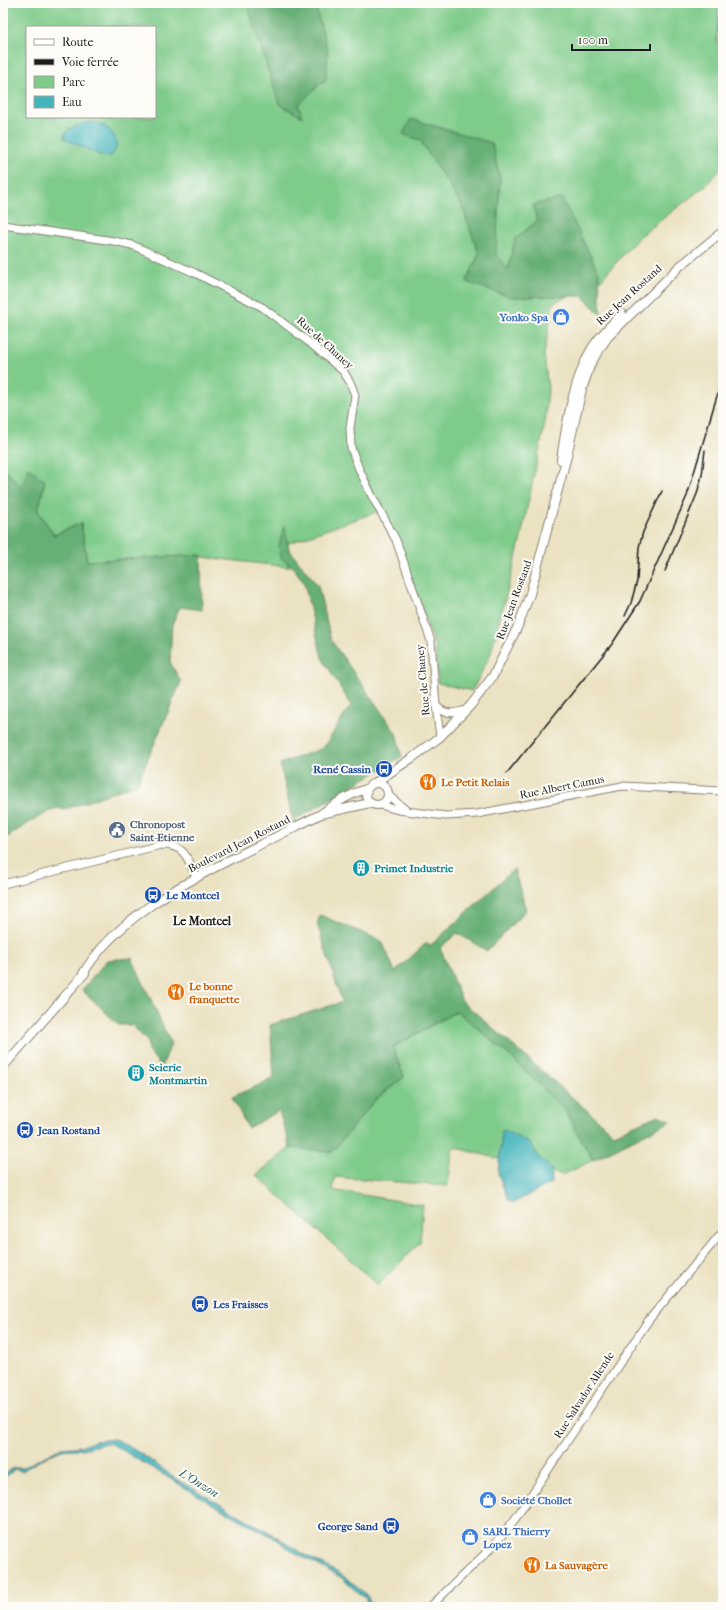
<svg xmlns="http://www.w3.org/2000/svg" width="726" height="1610" font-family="'IM FELL French Canon',serif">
<rect width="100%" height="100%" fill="#fdfcf7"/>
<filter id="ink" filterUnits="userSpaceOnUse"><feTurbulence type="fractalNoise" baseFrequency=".025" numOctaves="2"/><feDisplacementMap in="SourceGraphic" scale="8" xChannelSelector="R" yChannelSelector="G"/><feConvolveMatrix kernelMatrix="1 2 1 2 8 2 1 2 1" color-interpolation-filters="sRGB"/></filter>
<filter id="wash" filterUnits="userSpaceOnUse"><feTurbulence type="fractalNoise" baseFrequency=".012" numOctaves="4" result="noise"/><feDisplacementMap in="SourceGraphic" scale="16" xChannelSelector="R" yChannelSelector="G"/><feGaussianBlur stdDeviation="0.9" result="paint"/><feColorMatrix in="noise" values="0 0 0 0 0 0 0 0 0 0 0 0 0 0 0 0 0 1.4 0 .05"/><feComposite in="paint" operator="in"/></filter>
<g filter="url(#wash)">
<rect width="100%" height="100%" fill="#ebe2c2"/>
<path fill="#7ecb8a" stroke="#4d7453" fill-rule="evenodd" d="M3,3H719L717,42L723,52V167L705,186L638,238L599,282L553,303L544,354L548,389L545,423L520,542L491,653L472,691L438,683L435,646L399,542L382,510L286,544L289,567L202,557L201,555L87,561L81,523L54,535L38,511L45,481L28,467L22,488L5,470L8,498L6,500L3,492ZM27,27H155V117H27Z
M457,1011L510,1056L565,1111L593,1160L563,1175L453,1147L448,1186L335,1177L332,1190L423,1205L420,1243L378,1285L256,1175L290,1148L332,1152L375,1100L404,1077L392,1048Z"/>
<path fill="#66af76" stroke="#416649" d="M247,3H312L316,8L328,52L326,79L298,105L302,117L279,104Z
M411,119L492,143L500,179L496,254L508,270L515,239L537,221L533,205L562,198L599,273L601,315L582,296L511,297L466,282L479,254L461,204L420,140L403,134Z
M28,467L45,481L38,511L54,535L81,523L87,561L201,555L202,610L180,607L172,624L170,662L181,682L137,784L63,810L58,808C38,816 21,828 3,840V492L6,500L8,498L5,469L22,488Z
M284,525L289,549L318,586L331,640L396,733L402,757L293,821L280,764L323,748L351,705L322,658L304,583L293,567L281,558L279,546Z
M514,869L526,910L487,951L457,933L440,948L462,1001L614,1134L658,1115L671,1121L593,1160L565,1111L510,1056L457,1011L393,1047L404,1077L375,1100L332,1152L290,1148L279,1111L248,1128L232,1097L274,1078L270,1025L342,1002L317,924L320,915L382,941L395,972L426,943L431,945Z
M132,958L171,1044L162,1067L148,1051L147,1041L132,1025H119L82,990L107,960Z"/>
<path fill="#45b5bd" stroke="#30686c" d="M90,122C105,123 118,133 116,149L111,156H102L65,139L64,135C68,128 81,123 90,122Z
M504,1130L531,1144L538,1156L551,1169L552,1177L551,1183L513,1203L508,1200L498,1173L502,1131Z
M114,1439C124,1442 164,1468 171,1476L279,1538C299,1553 321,1563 342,1575C351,1581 357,1589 367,1594L371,1606L373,1607H368L365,1596L358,1593L342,1578L290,1550L278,1540L219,1508L112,1444C102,1442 92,1448 82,1449C75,1450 67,1448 60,1451C47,1455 34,1464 22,1471L15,1469L3,1479V1476L13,1468H22L61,1448L82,1446L95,1441Z"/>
</g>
<g filter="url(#ink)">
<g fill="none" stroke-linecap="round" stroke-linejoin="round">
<defs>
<path id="tertiary" d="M3,225L114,241L132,245L195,273L262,307L310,343L343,371L350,382L355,395L350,428L351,448L359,469L372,496L396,540L431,641L436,705L440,737
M436,705C444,716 455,713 466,710
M388,795L407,811
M380,805L398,810L446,816L477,814L622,786L723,791
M3,884L161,845C186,845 187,858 197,878
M430,1607L494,1545L515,1519L648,1321L723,1231"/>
<path id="secondary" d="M679,267L723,231
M561,460C566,424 574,376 594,345C601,334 612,324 622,314
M376,782L412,758L440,737L471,705L493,676L518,626L530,594L566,460L582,389L591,363L607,338L682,264
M366 794a11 11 0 1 1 22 0a11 11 0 1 1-22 0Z
M321,814L370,803
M81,977C114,919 182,884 239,855C266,842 293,828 321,814C334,804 350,794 366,789
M3,1067L85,973"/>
</defs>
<use href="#tertiary" stroke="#847f6f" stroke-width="9"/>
<use href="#secondary" stroke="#847f6f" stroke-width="10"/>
<use href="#tertiary" stroke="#fff" stroke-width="7"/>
<use href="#secondary" stroke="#fff" stroke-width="8"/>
<path stroke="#1c1c1c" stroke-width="1.5" d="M665,571L697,494L702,475L705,450
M625,616L631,603L637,581L639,547L643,532L662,491
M507,773L612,644L640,601L687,496L716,399L723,379"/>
</g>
</g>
<defs>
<symbol id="shop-disc" viewBox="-11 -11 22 22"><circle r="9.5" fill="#3f7fe0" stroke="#fdfcf7"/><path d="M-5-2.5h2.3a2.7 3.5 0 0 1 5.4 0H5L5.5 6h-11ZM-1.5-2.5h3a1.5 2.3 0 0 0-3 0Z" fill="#fff"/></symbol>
<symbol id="bus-disc" viewBox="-11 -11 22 22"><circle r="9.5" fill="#1a4fb4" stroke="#fdfcf7"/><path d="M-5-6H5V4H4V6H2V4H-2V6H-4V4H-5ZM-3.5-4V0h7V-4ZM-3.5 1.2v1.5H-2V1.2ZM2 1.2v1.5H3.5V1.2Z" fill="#fff"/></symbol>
<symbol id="restaurant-disc" viewBox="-11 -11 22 22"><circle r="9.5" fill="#e8710a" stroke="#fdfcf7"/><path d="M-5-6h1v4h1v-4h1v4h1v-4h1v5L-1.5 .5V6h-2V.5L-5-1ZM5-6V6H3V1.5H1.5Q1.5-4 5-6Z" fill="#fff"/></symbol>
<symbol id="civic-disc" viewBox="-11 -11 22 22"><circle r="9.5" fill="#5c6f8a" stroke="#fdfcf7"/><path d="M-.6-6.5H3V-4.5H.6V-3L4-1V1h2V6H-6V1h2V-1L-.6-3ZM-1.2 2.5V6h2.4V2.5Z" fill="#fff"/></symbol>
<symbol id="building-disc" viewBox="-11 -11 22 22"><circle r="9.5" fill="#0f9aa8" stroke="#fdfcf7"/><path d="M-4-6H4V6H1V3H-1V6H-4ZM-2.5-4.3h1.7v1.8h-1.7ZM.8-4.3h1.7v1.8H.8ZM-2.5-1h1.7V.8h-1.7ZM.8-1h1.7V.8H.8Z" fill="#fff"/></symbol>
</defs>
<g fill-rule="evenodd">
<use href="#shop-disc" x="551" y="307" width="20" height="20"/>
<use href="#bus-disc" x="374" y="759" width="20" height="20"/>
<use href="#restaurant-disc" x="418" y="772" width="20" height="20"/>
<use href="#civic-disc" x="107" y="820" width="20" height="20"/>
<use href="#building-disc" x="351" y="858" width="20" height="20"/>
<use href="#bus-disc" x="143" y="885" width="20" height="20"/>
<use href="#restaurant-disc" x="166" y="982" width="20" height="20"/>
<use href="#building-disc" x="126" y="1063" width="20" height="20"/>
<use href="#bus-disc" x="15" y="1120" width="20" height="20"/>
<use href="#bus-disc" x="190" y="1294" width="20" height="20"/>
<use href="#shop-disc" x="478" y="1490" width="20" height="20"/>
<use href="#bus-disc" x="381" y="1516" width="20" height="20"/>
<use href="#shop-disc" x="460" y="1527" width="20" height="20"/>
<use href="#restaurant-disc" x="522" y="1555" width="20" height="20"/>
</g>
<g text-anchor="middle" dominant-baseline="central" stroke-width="4" stroke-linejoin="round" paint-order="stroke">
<g font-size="11" fill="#1c1c1c" stroke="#fdfcf7">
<text transform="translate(629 295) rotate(-42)">Rue Jean Rostand</text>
<text transform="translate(325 343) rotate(42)">Rue de Chaney</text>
<text transform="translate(514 600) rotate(-70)">Rue Jean Rostand</text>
<text transform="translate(423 680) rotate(-95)">Rue de Chaney</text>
<text transform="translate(562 787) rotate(-11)">Rue Albert Camus</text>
<text transform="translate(239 844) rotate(-27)">Boulevard Jean Rostand</text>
<text transform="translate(584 1395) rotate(-57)">Rue Salvador Allende</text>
</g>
<g font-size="11" font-weight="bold" fill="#366cbe" stroke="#fdfcf7" text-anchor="start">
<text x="548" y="317" text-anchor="end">Yonko Spa</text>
<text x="501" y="1500">Société Chollet</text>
<text x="483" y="1531">SARL Thierry<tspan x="483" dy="13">Lopez</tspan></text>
</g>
<g font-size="11" font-weight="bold" fill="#164399" stroke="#fdfcf7" text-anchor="start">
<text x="371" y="769" text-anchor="end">René Cassin</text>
<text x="166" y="895">Le Montcel</text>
<text x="38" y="1130">Jean Rostand</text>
<text x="213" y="1304">Les Fraisses</text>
<text x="378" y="1526" text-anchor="end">George Sand</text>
</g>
<g font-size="11" font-weight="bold" fill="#c56008" stroke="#fdfcf7" text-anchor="start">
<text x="441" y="782">Le Petit Relais</text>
<text x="189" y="986">Le bonne<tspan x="189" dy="13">franquette</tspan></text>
<text x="545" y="1565">La Sauvagère</text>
</g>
<g font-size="11" font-weight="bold" fill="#4e5e75" stroke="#fdfcf7" text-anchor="start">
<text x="130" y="824">Chronopost<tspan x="130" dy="13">Saint-Etienne</tspan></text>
</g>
<g font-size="11" font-weight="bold" fill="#0d838f" stroke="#fdfcf7" text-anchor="start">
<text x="374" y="868">Primet Industrie</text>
<text x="149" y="1067">Scierie<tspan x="149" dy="13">Montmartin</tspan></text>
</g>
<g font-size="12" font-weight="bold" fill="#1c1c1c" stroke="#fdfcf7">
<text x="202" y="921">Le Montcel</text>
</g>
<g font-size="12" font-style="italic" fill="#2e6164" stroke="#fdfcf7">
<text transform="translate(199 1483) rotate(31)">L'Onzon</text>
</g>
</g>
<rect width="726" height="1610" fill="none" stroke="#fdfcf7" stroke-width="16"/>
<rect x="26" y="26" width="130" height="92" fill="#fdfcf7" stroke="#a3a29f"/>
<rect x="34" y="39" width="20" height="6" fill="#ffffff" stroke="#a3a29f"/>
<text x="62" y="46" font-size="12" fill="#1c1c1c">Route</text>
<rect x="34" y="59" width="20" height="6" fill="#1c1c1c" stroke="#a3a29f"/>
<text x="62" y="66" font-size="12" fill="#1c1c1c">Voie ferrée</text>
<rect x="34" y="76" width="20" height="12" fill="#7ecb8a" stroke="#a3a29f"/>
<text x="62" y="86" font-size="12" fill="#1c1c1c">Parc</text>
<rect x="34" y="96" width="20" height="12" fill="#45b5bd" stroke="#a3a29f"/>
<text x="62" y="106" font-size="12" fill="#1c1c1c">Eau</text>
<path d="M572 44v6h78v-6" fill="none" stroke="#1c1c1c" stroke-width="2"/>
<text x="578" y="44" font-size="12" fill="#1c1c1c" stroke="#fdfcf7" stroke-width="3" paint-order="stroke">100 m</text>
</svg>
